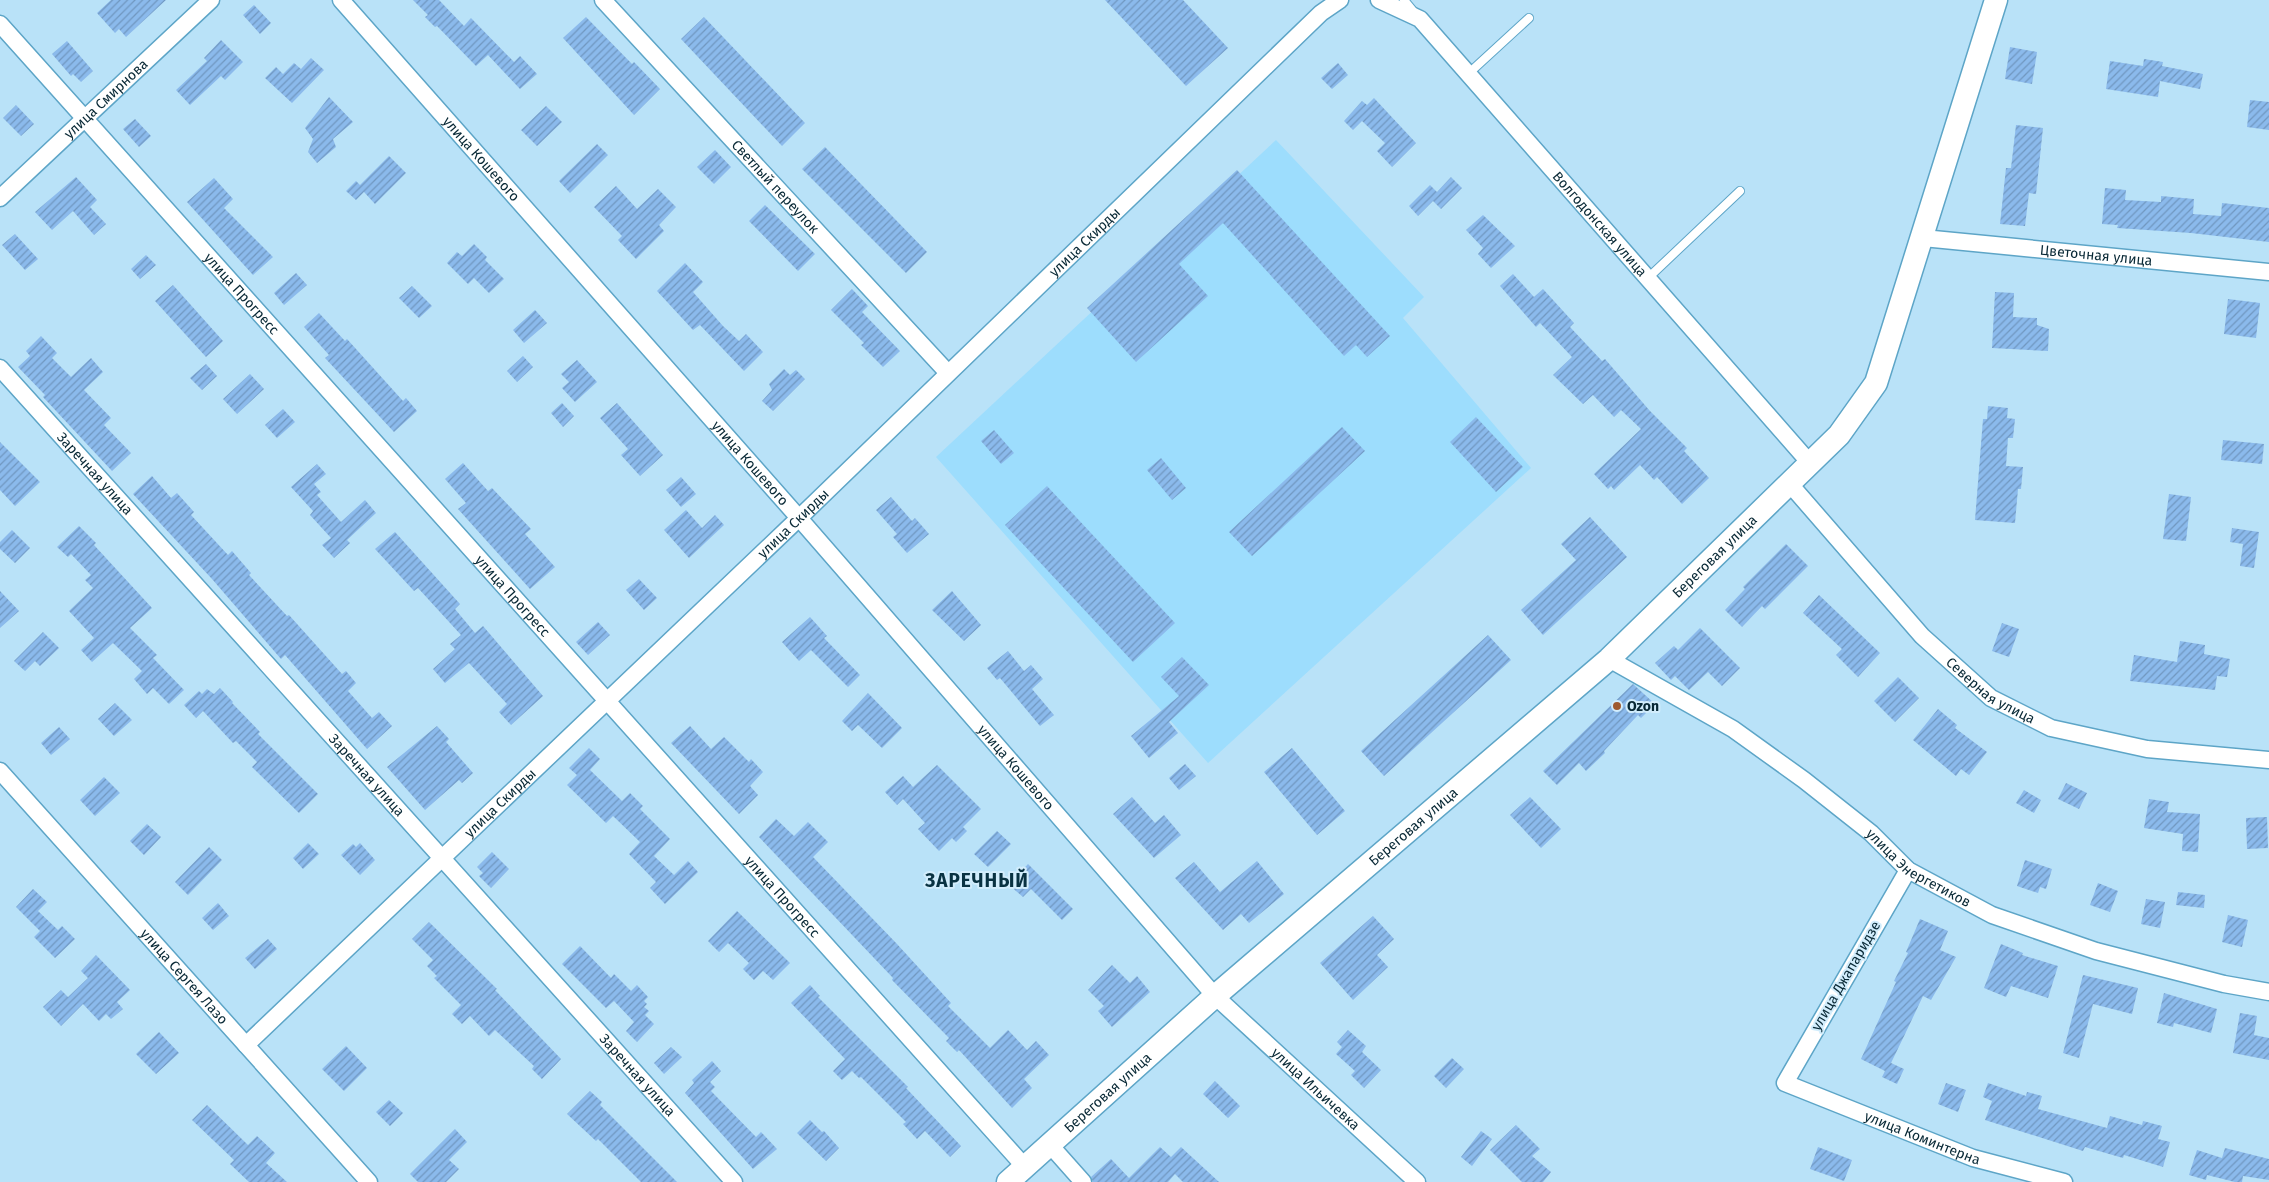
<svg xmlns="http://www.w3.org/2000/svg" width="2269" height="1182" font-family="'Fira Sans',sans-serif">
<defs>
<pattern id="building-hatch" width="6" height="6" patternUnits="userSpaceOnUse" patternTransform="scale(1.25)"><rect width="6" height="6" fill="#8bbaec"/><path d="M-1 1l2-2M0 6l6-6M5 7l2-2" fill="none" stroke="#7097c0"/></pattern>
</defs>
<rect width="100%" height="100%" fill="#b9e2f8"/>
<path fill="#9dddfd" d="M1276,140L1424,297L1403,318L1531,468L1208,763L936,457Z"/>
<path fill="url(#building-hatch)" d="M111,0H166L126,37L119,29L115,33L97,13Z
M413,0H439L464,26L471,18L514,62L520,56L537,74L520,89L488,55L476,66L437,26L435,27L425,17L428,15Z
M1105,0H1183L1228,48L1186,86Z
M254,5L271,23L260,34L243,15Z
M586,17L632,64L634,62L660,89L634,115L563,38Z
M704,17L805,123L782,146L681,39Z
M221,40L243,62L225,80L221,76L190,105L176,90L207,61L204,58Z
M67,41L93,71L81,82L73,74L71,76L52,54Z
M2010,47L2037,52L2032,84L2005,79Z
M311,58L324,70L292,103L265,78L276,67L283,74L294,63L301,69Z
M2144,59L2163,62L2162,66L2203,74L2200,89L2160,81L2158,97L2106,89L2110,61L2143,66Z
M1338,63L1348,75L1332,89L1321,78Z
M329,97L353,122L333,139L336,147L317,163L308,152L313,139L305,128Z
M1374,98L1416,143L1392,167L1377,151L1385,143L1362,121L1353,130L1344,121L1362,101L1367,105Z
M2250,100L2269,102V130L2247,127Z
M16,105L34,124L21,136L3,118Z
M546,106L562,122L537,146L521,130Z
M135,119L151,136L139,147L123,129Z
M2016,125L2043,128L2036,194L2029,193L2025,226L2000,224L2006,168H2011Z
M597,144L608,155L570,193L559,181Z
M825,147L927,252L906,273L802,169Z
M715,150L731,167L714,184L697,167Z
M389,156L406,173L375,204L364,192L356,200L346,191L356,181L360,185Z
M1237,170L1390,336L1367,357L1356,345L1344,356L1223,223L1179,264L1208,296L1136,362L1087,308Z
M76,177L97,200L90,207L106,224L94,235L73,211L52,230L35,212Z
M1451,177L1462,188L1441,209L1433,201L1418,216L1409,206L1430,185L1437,192Z
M214,178L233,199L224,208L273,257L253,275L187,202Z
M616,186L637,209L658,189L676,207L659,225L664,231L636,259L618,240L622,236L594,207Z
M2105,188L2126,190L2125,200L2161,202V196L2194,199L2193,214L2221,216L2222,203L2269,208V242L2191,233L2117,228L2118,225L2102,224Z
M765,205L815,254L798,271L749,221Z
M1483,215L1515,246L1491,268L1478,254L1483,248L1466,230Z
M15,234L38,259L25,270L2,245Z
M474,244L487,257L485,260L504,279L489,293L474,278L468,284L447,263L457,252L462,256Z
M146,255L156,265L140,279L131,269Z
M685,263L703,282L693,292L723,326L739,341L746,334L763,352L744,371L700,325L693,330L657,291Z
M296,273L307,285L284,305L274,293Z
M1513,274L1534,297L1543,289L1574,323L1570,327L1602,361L1605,359L1650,411L1687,448L1684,451L1709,478L1682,504L1657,477L1654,480L1640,465L1614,490L1611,486L1608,489L1594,474L1641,429L1621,410L1614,417L1593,395L1583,404L1553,375L1572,357L1540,323L1536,327L1500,286Z
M173,285L223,341L206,357L155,301Z
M412,286L432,306L419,318L399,298Z
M852,289L868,306L862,312L900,351L883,367L861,345L864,343L831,310Z
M1995,292L2014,293L2013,317L2037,318V325L2049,329L2048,351L1992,348Z
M2228,299L2260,303L2256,338L2224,334Z
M535,310L547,323L524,343L513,330Z
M319,313L345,341L347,339L403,401L406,398L417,411L394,432L325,358L329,355L304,327Z
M41,336L57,353L52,358L71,377L91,358L103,372L84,390L111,418L104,425L131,453L112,471L43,397L45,395L18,367L30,356L26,351Z
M523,356L533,367L517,382L507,371Z
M577,360L597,382L575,402L562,388L569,382L561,374Z
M206,364L217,376L202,390L190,378Z
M784,369L790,375L796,370L805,379L773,411L762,401L772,390L769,384Z
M250,374L264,389L237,414L223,399Z
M562,403L574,416L563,427L551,413Z
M617,403L663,455L640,476L621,455L628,449L600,418Z
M1988,406L2008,408L2007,418L2015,419L2013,438H2008L2006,466L2023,467L2021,489H2018L2015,523L1975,520L1983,419H1987Z
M283,409L295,422L277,438L265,425Z
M1476,417L1523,467L1496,492L1450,442Z
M1342,427L1365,451L1252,556L1229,532Z
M994,430L1014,453L1001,464L981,441Z
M2223,440L2264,444L2262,464L2221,460Z
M0,442L40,482L15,506L0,490Z
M1161,458L1186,488L1172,500L1147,470Z
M463,463L488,491L492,488L531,529L525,534L555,567L530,589L458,509L466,503L445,479Z
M317,464L326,474L314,484L321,492L317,495L341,522L365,500L376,513L347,540L350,543L334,558L322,545L331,538L310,515L313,511L291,487Z
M152,476L171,498L177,493L194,512L191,515L228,555L232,551L251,573L249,575L287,616L289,615L342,674L346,671L356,683L348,691L372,718L379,712L392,726L367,749L285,655L281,659L212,579L133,494Z
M681,477L696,494L681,507L666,490Z
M1047,486L1175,623L1133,662L1005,525Z
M2169,494L2191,497L2186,541L2163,539Z
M891,497L912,521L915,518L929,534L907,553L893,537L897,534L876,510Z
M686,510L702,528L715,515L724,525L689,558L664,530Z
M1590,517L1627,557L1543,635L1521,610L1576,560L1561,544Z
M79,526L96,543L94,545L152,608L130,628L157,655L153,658L184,690L169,704L153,688L147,694L134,679L142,671L113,643L92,662L81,650L94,638L69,611L93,588L85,580L91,575L71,554L68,557L57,547Z
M2232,528L2259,532L2254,568L2240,566L2243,544L2230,542Z
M12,530L30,548L15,563L0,549V542Z
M395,532L460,604L455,609L475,633L483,626L543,696L511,725L499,712L507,704L469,663L445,683L433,669L455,649L450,644L461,635L418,588L414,591L375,549Z
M1786,544L1808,566L1765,609L1762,606L1742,627L1725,610L1745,589L1743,587Z
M639,579L657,598L644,610L626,590Z
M0,591L19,611L0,628Z
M952,591L981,625L964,641L932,610Z
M1819,595L1880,653L1858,677L1836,655L1842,649L1803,613Z
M810,617L827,636L824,638L860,675L848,687L811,650L799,661L782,642Z
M598,622L610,635L588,655L576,642Z
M2002,623L2019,629L2009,657L1992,651Z
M1700,628L1740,668L1722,686L1708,672L1689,690L1675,676L1671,680L1655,663L1674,646L1678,650Z
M43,632L59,648L40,666L35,661L25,671L14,661Z
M1488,635L1511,660L1384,776L1361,751Z
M2180,641L2205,645L2204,654L2230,659L2227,677L2217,676L2215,690L2130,681L2134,655L2177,662Z
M1008,651L1024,671L1031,665L1043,679L1032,689L1054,715L1040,726L1000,678L997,680L987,668Z
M1182,657L1209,685L1169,722L1178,733L1149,758L1131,736L1179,696L1161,677Z
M1898,677L1919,698L1895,722L1874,701Z
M1633,684L1655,704L1641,718L1638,715L1604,751L1605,753L1586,771L1579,763L1557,785L1543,771Z
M220,688L233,702L232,703L260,732L258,734L318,794L299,813L252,767L257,762L236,741L233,743L203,711L196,718L184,705L199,691L202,694L207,689L214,694Z
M868,693L902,728L882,748L858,725L852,731L842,721Z
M115,703L132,720L114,736L98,719Z
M1938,709L1957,725L1955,728L1987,752L1969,775L1961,769L1956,776L1913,740Z
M437,726L449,739L446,742L473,773L462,783L459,780L425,810L387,767Z
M690,726L711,749L724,737L749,762L751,759L763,772L750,786L758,795L739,814L671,743Z
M59,727L70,739L51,755L41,743Z
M589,748L600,759L590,770L622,801L630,793L643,806L640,809L670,839L654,856L674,875L688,861L698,872L665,904L650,888L656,882L629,854L640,842L613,816L606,823L567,785L577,775L569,768Z
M1292,748L1345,811L1317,835L1264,772Z
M1185,764L1196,776L1179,790L1169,778Z
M937,765L981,809L963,827L967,831L956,842L952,838L939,851L918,829L925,823L903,799L897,805L885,792L903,776L913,787Z
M104,777L120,793L95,816L80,800Z
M2066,783L2087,793L2079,809L2058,799Z
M2024,790L2041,800L2034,813L2016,803Z
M1132,797L1155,823L1164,815L1181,835L1154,858L1113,814Z
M1530,797L1561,829L1541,848L1510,815Z
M2149,799L2169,802L2167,812L2200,814L2198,852L2182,851L2183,834L2144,828Z
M2267,817L2268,848L2247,849L2246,818Z
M776,819L794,836L808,822L828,842L813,857L897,944L951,1003L948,1006L990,1048L1008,1030L1027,1050L1036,1041L1049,1055L1024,1079L1032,1088L1012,1108L959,1050L957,1052L946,1041L949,1038L892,980L893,978L759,837Z
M147,824L161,837L144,855L130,841Z
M997,831L1011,844L988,867L974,854Z
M308,843L319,854L303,869L293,858Z
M360,843L375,860L360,875L341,855L353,844L356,847Z
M209,847L222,860L188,895L175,882Z
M492,852L509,869L491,888L479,876L483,873L477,867Z
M2025,860L2052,869L2046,889L2040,887L2038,893L2017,886Z
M1257,861L1284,894L1249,923L1241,914L1223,930L1175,878L1194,862L1220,892Z
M1028,864L1073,909L1062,920L1031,889L1023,897L1009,885Z
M2098,883L2118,891L2110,912L2090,905Z
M33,889L47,902L38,911L58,930L62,926L75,939L55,958L34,937L40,931L16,907Z
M2178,892L2205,895L2204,908L2176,905Z
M2146,899L2165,902L2160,928L2141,924Z
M218,903L229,916L213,930L202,918Z
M737,911L790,963L773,980L763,971L754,980L743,969L749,963L728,943L719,952L708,941Z
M2228,915L2248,920L2242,947L2222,942Z
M1373,916L1394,939L1377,955L1388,967L1353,1000L1320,963Z
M1920,919L1948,931L1940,950L1956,957L1931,1000L1923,996L1906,1032L1891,1063L1904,1069L1897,1084L1882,1077L1885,1071L1861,1059L1896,982L1894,981L1908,953L1906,952Z
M429,922L497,989L495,990L561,1059L542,1079L532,1069L534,1066L495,1030L489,1036L470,1016L462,1024L452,1014L461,1005L434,978L437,976L427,966L433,960L412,939Z
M268,939L277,949L255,969L245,958Z
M2001,944L2023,953L2022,955L2058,966L2048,998L2011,986L2006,997L1984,988Z
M580,946L611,978L614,974L631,991L637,985L648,997L644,1001L647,1004L644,1007L649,1011L645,1015L654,1024L637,1042L626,1031L634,1022L614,1001L606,1008L562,964Z
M96,955L130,990L117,1002L123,1009L111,1019L106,1014L99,1021L83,1004L61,1026L43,1007L61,990L68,997L88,978L81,971Z
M1112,965L1130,983L1137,976L1150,992L1112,1027L1098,1011L1104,1006L1088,990Z
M2083,975L2138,988L2132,1014L2093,1004L2079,1058L2063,1053Z
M810,985L820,996L818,997L908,1087L906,1088L961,1146L950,1157L925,1131L917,1139L903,1124L906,1122L861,1077L859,1078L852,1071L842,1080L833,1071L845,1059L791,1003Z
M2164,993L2217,1009L2211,1033L2174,1023L2173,1027L2157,1023Z
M2240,1013L2257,1016L2254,1035L2269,1038V1060L2233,1053Z
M1348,1030L1366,1046L1362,1052L1381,1070L1364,1088L1351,1075L1355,1071L1336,1054L1342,1047L1337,1042Z
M159,1032L179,1053L156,1074L136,1054Z
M346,1046L367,1068L344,1091L322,1069Z
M671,1047L682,1057L664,1074L654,1063Z
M1452,1058L1464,1069L1446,1088L1434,1076Z
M712,1061L721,1071L710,1082L715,1087L711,1091L756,1137L761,1132L777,1149L753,1169L685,1093L694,1083L692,1080Z
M1215,1081L1240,1106L1228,1118L1203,1094Z
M1946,1083L1966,1090L1958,1112L1938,1104Z
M1988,1083L2026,1096L2027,1092L2042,1096L2038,1109L2107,1128L2110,1116L2142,1125L2143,1121L2162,1126L2158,1139L2170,1142L2163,1167L2124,1155L2123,1158L2085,1147L2083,1151L1985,1120L1992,1101L1983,1097Z
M590,1091L602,1102L600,1105L677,1182H641L598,1139L596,1141L567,1114Z
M389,1100L403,1113L390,1126L376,1112Z
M207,1105L248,1145L257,1136L275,1153L266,1163L287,1182H249L230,1164L234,1160L192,1120Z
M810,1120L822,1132L824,1131L839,1148L826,1161L797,1133Z
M1516,1125L1540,1149L1532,1156L1551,1172L1543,1182H1522L1490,1150Z
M455,1129L467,1142L449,1160L459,1169L446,1182H418L410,1174Z
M1481,1131L1492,1139L1472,1166L1461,1157Z
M1160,1147L1171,1157L1181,1147L1219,1182H1183L1175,1174L1168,1182H1093L1091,1177L1111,1159L1129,1178Z
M1818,1147L1852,1160L1844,1181L1810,1169Z
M2225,1148L2269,1159V1180L2243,1176L2242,1182H2235L2207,1175L2206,1180L2189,1175L2197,1150L2222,1158Z"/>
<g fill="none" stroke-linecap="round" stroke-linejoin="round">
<defs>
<path id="lane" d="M1404,0L1414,12
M1468,74L1529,18
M1648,278L1740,191"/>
<g id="street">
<path id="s1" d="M341,0L799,518L1215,996L1417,1182"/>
<path id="s2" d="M603,0L948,373"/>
<path id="s3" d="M1379,0L1420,19L1809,462"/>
<path id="s4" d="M0,24L1025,1167"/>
<path id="s5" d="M0,198L211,0"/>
<path id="s6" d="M1923,238L2269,272"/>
<path id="s7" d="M0,368L734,1182"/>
<path id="s8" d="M1789,483L1922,636L1991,698L2051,728L2147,749L2269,760"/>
<path id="s9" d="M1609,659L1733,729L1804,780L1871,833L1908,870L1992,915L2096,951L2224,984L2269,992"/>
<path id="s10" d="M0,771L369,1182"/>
<path id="s11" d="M1908,870L1785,1083L1973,1158L2064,1182"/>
<path id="s12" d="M246,1045L799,518L1321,13L1340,0"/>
<path d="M1051,1146L1083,1182"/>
</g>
<g id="secondary">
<path id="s13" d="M1008,1182L1215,996L1609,659L1839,435L1876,383L1996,0"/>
</g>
</defs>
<use href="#lane" stroke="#5da5c7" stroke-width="10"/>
<use href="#street" stroke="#5da5c7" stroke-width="19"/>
<use href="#secondary" stroke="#5da5c7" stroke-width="25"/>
<use href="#lane" stroke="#fff" stroke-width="8"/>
<use href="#street" stroke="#fff" stroke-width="16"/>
<use href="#secondary" stroke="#fff" stroke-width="22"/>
</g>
<circle fill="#9f5a2f" stroke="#d2edfc" stroke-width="2" cx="1617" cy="706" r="5"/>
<g text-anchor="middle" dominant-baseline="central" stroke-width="4" stroke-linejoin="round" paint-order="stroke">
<g font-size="14" fill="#082835" stroke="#d2edfc">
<text stroke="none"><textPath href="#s5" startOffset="145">улица Смирнова</textPath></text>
<text stroke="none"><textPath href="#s1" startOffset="212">улица Кошевого</textPath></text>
<text stroke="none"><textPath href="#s2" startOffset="254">Светлый переулок</textPath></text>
<text stroke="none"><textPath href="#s3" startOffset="318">Волгодонская улица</textPath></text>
<text stroke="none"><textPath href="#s12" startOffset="1161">улица Скирды</textPath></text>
<text stroke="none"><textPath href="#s6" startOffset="174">Цветочная улица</textPath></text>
<text stroke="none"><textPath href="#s4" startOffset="362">улица Прогресс</textPath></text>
<text stroke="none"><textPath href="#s1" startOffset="618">улица Кошевого</textPath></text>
<text stroke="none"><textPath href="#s7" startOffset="142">Заречная улица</textPath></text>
<text stroke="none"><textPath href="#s12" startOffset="756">улица Скирды</textPath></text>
<text stroke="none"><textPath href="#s13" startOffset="944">Береговая улица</textPath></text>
<text stroke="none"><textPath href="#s4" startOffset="768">улица Прогресс</textPath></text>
<text stroke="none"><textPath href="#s8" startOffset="291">Северная улица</textPath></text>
<text stroke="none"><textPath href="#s1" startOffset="1022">улица Кошевого</textPath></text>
<text stroke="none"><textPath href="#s7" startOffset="548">Заречная улица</textPath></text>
<text stroke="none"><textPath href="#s12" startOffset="351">улица Скирды</textPath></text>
<text stroke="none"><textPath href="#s13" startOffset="539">Береговая улица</textPath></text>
<text stroke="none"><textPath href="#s9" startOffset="375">улица Энергетиков</textPath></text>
<text stroke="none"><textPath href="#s4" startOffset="1172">улица Прогресс</textPath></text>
<text stroke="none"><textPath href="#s10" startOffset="276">улица Сергея Лазо</textPath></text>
<text transform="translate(1846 976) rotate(-60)">улица Джапаридзе</text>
<text stroke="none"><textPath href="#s7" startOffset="952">Заречная улица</textPath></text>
<text stroke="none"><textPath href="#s1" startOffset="1462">улица Ильичевка</textPath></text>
<text stroke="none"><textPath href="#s13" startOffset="134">Береговая улица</textPath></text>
<text stroke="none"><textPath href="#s11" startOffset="394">улица Коминтерна</textPath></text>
</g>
<g font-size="14" font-weight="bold" fill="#082835" stroke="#d2edfc" text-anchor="start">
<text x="1627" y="706">Ozon</text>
</g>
<g font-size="19" font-weight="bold" letter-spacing="1" fill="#093242" stroke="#d2edfc">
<text x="977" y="880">ЗАРЕЧНЫЙ</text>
</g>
</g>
</svg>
